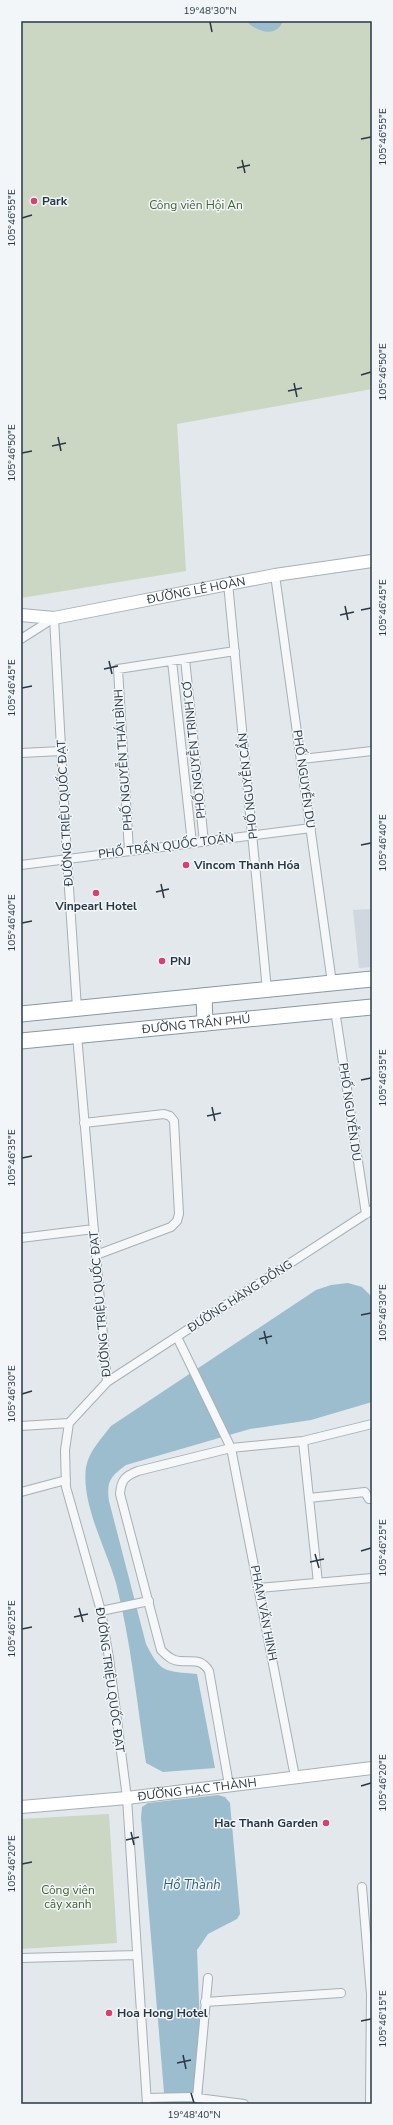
<svg xmlns="http://www.w3.org/2000/svg" width="393" height="2125" font-family="'Nunito Sans',sans-serif">
<rect width="100%" height="100%" fill="#e2e8eb"/>
<path fill="#d0d7de" d="M372,909V967L359,968L353,910Z"/>
<path fill="#cbd6c3" d="M21,21H372V389L177,424L186,571L21,598Z
M109,1814L117,1943L21,1949V1819Z"/>
<path fill="#9bbdce" d="M246,21H283C276,39 256,31 246,21Z
M348,1283L362,1287L372,1297V1402L311,1420L250,1429L126,1465C111,1476 106,1481 109,1501L146,1644C161,1674 166,1671 197,1674L215,1768L163,1772L146,1763C137,1703 131,1642 116,1583C106,1548 81,1504 86,1467C89,1451 102,1438 111,1426L316,1290L331,1285Z
M218,1795L225,1797L230,1803L240,1914L237,1919L208,1934L197,1950L203,2104H165L141,1818L142,1807L148,1803Z"/>
<g fill="none" stroke-linecap="round" stroke-linejoin="round">
<defs>
<path id="street" d="M275,575L332,983
M228,583L267,990
M21,639L54,618L67,858L77,1008
M185,659L204,842
M172,661L192,843
M21,753L61,751
M302,759L372,751
M129,851L118,669L235,651
M21,865L311,828
M335,1010L366,1214
M77,1035L107,1382L69,1423L65,1450L66,1487L101,1611L109,1658L127,1798L147,2104
M84,1123L164,1114L170,1116L174,1121L179,1214L177,1221L171,1227L96,1255
M21,1238L94,1229
M177,1337L231,1448L295,1777
M107,1382L372,1210
M21,1426L69,1423
M303,1441L318,1583
M21,1492L66,1480
M309,1498L365,1492L369,1499H372
M259,1588L372,1578
M101,1611L149,1601
M229,1785L209,1671C201,1658 193,1662 180,1661C172,1661 166,1655 161,1650L120,1494C121,1480 125,1476 138,1471L231,1448L303,1441L372,1424
M362,1887L371,1994L370,2103
M21,1958L137,1955
M205,2002L341,1993
M147,2098L190,2097L244,2104
M197,2098L208,1978"/>
<g id="secondary">
<path id="s1" d="M21,615L54,618L275,575L372,561"/>
<path id="s2" d="M21,1807L127,1798L372,1768"/>
</g>
<g id="highway">
<path d="M204,996L205,1023"/>
<path d="M21,1014L372,979"/>
<path id="s3" d="M21,1041L372,1007"/>
</g>
</defs>
<use href="#street" stroke="#a7b0b6" stroke-width="10"/>
<use href="#secondary" stroke="#a7b0b6" stroke-width="14"/>
<use href="#highway" stroke="#8898a3" stroke-width="17"/>
<use href="#street" stroke="#f5f7f9" stroke-width="8"/>
<use href="#secondary" stroke="#fff" stroke-width="12"/>
<use href="#highway" stroke="#fff" stroke-width="15"/>
</g>
<path fill="none" stroke="#293845" stroke-width="1.5" d="M210,22L212,32M361,139L371,137M242,160L245,173M237,168L250,165M22,218L32,215M361,375L371,372M294,383L297,397M288,391L302,388M58,437L61,451M52,446L66,443M22,453L32,451M345,606L348,620M361,610L371,608M340,615L354,612M109,661L112,674M104,669L118,666M22,688L32,686M361,845L371,843M161,884L164,898M156,892L169,889M22,923L32,921M361,1080L371,1078M212,1107L215,1121M207,1116L221,1113M22,1158L32,1156M361,1315L371,1313M264,1331L267,1344M259,1339L272,1336M22,1394L32,1391M361,1551L371,1548M315,1554L319,1568M310,1562L324,1559M79,1608L83,1622M74,1617L88,1614M22,1629L32,1627M361,1786L371,1783M131,1832L134,1845M126,1840L139,1837M22,1864L32,1862M361,2021L371,2019M183,2055L186,2069M177,2063L191,2060M191,2093L194,2103"/>
<g fill="#d84072" stroke="#f2f6f8" stroke-width="1.5">
<circle cx="34" cy="201" r="4"/>
<circle cx="186" cy="865" r="4"/>
<circle cx="96" cy="893" r="4"/>
<circle cx="162" cy="961" r="4"/>
<circle cx="326" cy="1823" r="4"/>
<circle cx="109" cy="2013" r="4"/>
</g>
<g text-anchor="middle" dominant-baseline="central" stroke-width="3" stroke-linejoin="round" paint-order="stroke">
<g font-size="12" font-weight="bold" fill="#293845" stroke="#f2f6f8" text-anchor="start">
<text x="42" y="201">Park</text>
<text x="194" y="865">Vincom Thanh Hóa</text>
<text x="96" y="906" text-anchor="middle">Vinpearl Hotel</text>
<text x="170" y="961">PNJ</text>
<text x="318" y="1823" text-anchor="end">Hac Thanh Garden</text>
<text x="117" y="2013">Hoa Hong Hotel</text>
</g>
<g font-size="12" fill="#456235" stroke="#f2f6f8">
<text x="196" y="205">Công viên Hội An</text>
<text x="68" y="1890">Công viên<tspan x="68" dy="14">cây xanh</tspan></text>
</g>
<g font-size="12" fill="#293845" stroke="#f2f6f8">
<text stroke="none"><textPath href="#s1" startOffset="178">ĐƯỜNG LÊ HOÀN</textPath></text>
<text transform="translate(194 750) rotate(-96)">PHỐ NGUYỄN TRINH CƠ</text>
<text transform="translate(123 760) rotate(-94)">PHỐ NGUYỄN THÁI BÌNH</text>
<text transform="translate(304 779) rotate(82)">PHỐ NGUYỄN DU</text>
<text transform="translate(248 786) rotate(-96)">PHỐ NGUYỄN CẨN</text>
<text transform="translate(65 813) rotate(-93)">ĐƯỜNG TRIỆU QUỐC ĐẠT</text>
<text transform="translate(166 846) rotate(-7)">PHỐ TRẦN QUỐC TOẢN</text>
<text stroke="none"><textPath href="#s3" startOffset="176">ĐƯỜNG TRẦN PHÚ</textPath></text>
<text transform="translate(350 1112) rotate(82)">PHỐ NGUYỄN DU</text>
<text transform="translate(240 1296) rotate(-33)">ĐƯỜNG HÀNG ĐỒNG</text>
<text transform="translate(100 1304) rotate(-95)">ĐƯỜNG TRIỆU QUỐC ĐẠT</text>
<text transform="translate(264 1613) rotate(79)">PHẠM VĂN HINH</text>
<text transform="translate(110 1680) rotate(82)">ĐƯỜNG TRIỆU QUỐC ĐẠT</text>
<text stroke="none"><textPath href="#s2" startOffset="177">ĐƯỜNG HẠC THÀNH</textPath></text>
</g>
<g font-size="13" font-style="italic" fill="#305f7c" stroke="#f2f6f8">
<text x="192" y="1885">Hồ Thành</text>
</g>
</g>
<rect width="393" height="2125" fill="none" stroke="#f2f6f8" stroke-width="44"/>
<rect x="22" y="22" width="349" height="2081" fill="none" stroke="#293845" stroke-width="1.5"/>
<g font-size="10" text-anchor="middle" fill="#293845">
<text x="210" y="14">19°48'30"N</text>
<text transform="translate(382 137) rotate(-90)" y="4">105°46'55"E</text>
<text transform="translate(11 218) rotate(-90)" y="4">105°46'55"E</text>
<text transform="translate(382 372) rotate(-90)" y="4">105°46'50"E</text>
<text transform="translate(11 453) rotate(-90)" y="4">105°46'50"E</text>
<text transform="translate(382 608) rotate(-90)" y="4">105°46'45"E</text>
<text transform="translate(11 688) rotate(-90)" y="4">105°46'45"E</text>
<text transform="translate(382 843) rotate(-90)" y="4">105°46'40"E</text>
<text transform="translate(11 923) rotate(-90)" y="4">105°46'40"E</text>
<text transform="translate(382 1078) rotate(-90)" y="4">105°46'35"E</text>
<text transform="translate(11 1158) rotate(-90)" y="4">105°46'35"E</text>
<text transform="translate(382 1313) rotate(-90)" y="4">105°46'30"E</text>
<text transform="translate(11 1394) rotate(-90)" y="4">105°46'30"E</text>
<text transform="translate(382 1548) rotate(-90)" y="4">105°46'25"E</text>
<text transform="translate(11 1629) rotate(-90)" y="4">105°46'25"E</text>
<text transform="translate(382 1783) rotate(-90)" y="4">105°46'20"E</text>
<text transform="translate(11 1864) rotate(-90)" y="4">105°46'20"E</text>
<text transform="translate(382 2019) rotate(-90)" y="4">105°46'15"E</text>
<text x="194" y="2118">19°48'40"N</text>
</g>
</svg>
